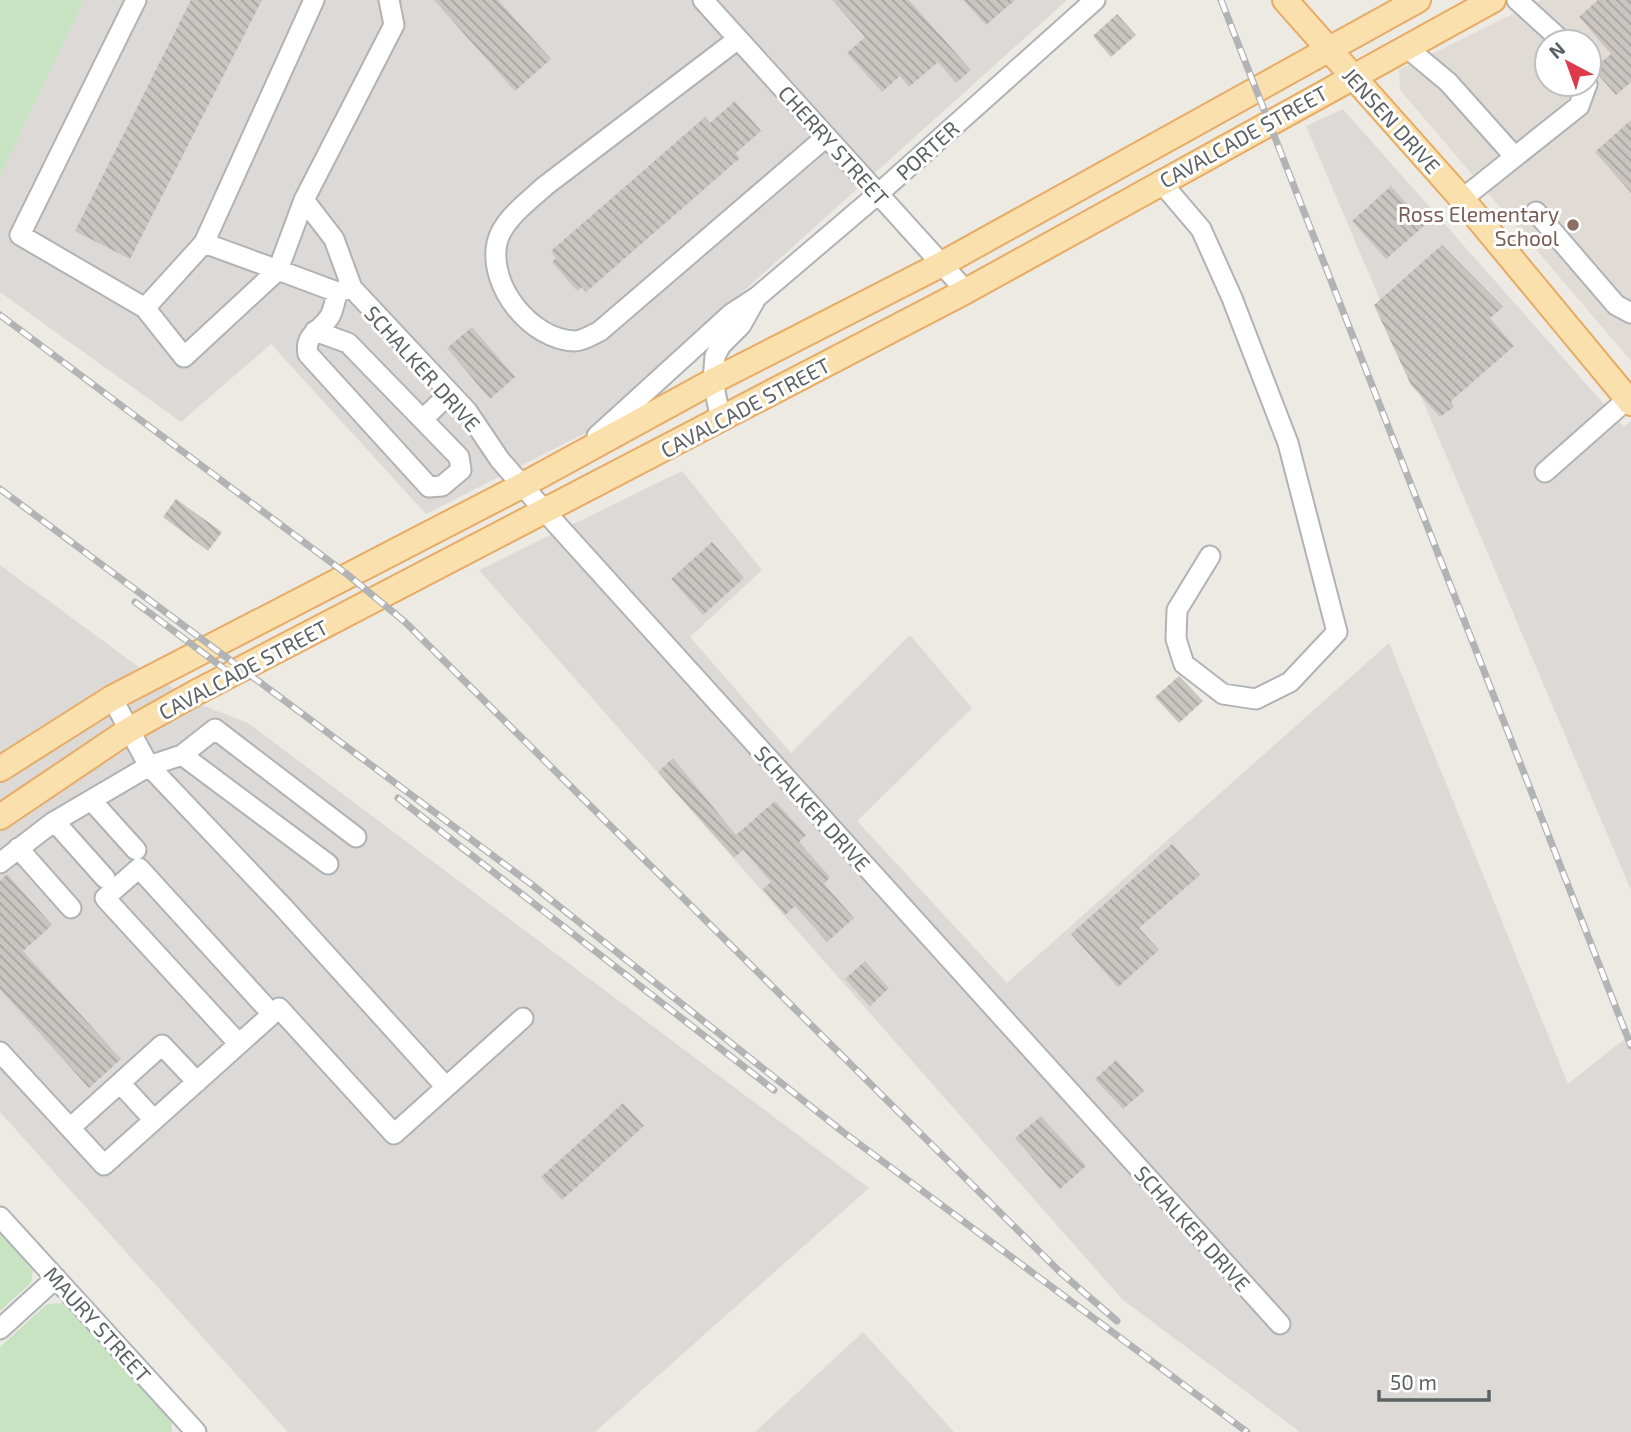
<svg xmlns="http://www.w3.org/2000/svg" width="1631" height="1432" font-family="'Exo 2',sans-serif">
<defs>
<pattern id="building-back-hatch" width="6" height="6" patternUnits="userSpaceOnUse" patternTransform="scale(1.75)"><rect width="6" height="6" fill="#c9c5c1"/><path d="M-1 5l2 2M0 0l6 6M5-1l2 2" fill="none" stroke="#a6a3a0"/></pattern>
</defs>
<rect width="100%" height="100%" fill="#edeae4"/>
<path fill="#dcd9d6" d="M84,0H1067L587,432L426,514L271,344L181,422L0,292V176Z
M1343,109L1624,427L1631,421V890L1306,126Z
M682,471L762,570L690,637L791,753L910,635L972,708L857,821L1007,983L1389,643L1568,1084L1631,1034V1432H1300L1123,1300L479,570Z
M0,565L140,668L204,706L248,723L869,1188L595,1432H288L0,1112Z
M863,1332L954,1432H755Z"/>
<path fill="#e0dbd5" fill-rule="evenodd" d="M1541,0H1631V361L1400,90L1399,70ZM1547,42H1589V84H1547Z"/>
<path fill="#c8e3c2" d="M0,0H84L0,176Z
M0,1231L33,1271L31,1283L0,1311Z
M64,1303L171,1418L172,1432H0V1347L47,1304Z"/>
<path fill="url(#building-back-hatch)" d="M191,0H262L130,259L75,231Z
M434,0H498L551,59L515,91Z
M832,0H909L971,70L956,83L938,62L909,87L900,76L882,92L847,53L865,37Z
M963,0H1015L986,25Z
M1598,0H1631V82L1616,95L1593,69L1611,54L1579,17Z
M1117,14L1136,35L1111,57L1093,36Z
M735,101L761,131L736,153L740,158L586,292L582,287L577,291L552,262L556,258L551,251L705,117L710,123Z
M1631,120V193L1595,152Z
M1391,186L1425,225L1386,259L1352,221Z
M1442,245L1503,307L1490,318L1514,346L1451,401L1454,407L1440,417L1411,385L1374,305Z
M472,327L515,377L490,399L447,348Z
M176,499L222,532L208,551L163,517Z
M712,542L744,578L703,615L671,579Z
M1179,676L1203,701L1179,723L1155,697Z
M673,758L736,835L775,801L806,835L799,842L830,877L824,884L854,918L827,942L795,906L785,915L763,889L771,882L743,850L734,858L658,772Z
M1172,844L1200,875L1139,928L1159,950L1118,987L1071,934Z
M7,874L52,925L23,951L121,1059L89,1088L0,989V881Z
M865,961L889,988L870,1006L845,979Z
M1116,1060L1144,1091L1123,1109L1095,1079Z
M623,1103L644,1126L562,1200L541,1177Z
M1041,1116L1086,1166L1060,1189L1015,1138Z"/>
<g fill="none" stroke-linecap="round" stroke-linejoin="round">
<defs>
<path id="minor" d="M136,0L20,235L145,308L184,357L278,270L337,292L352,288
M389,0L394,25L304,200L334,239L352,288L467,411L500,460L559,527L1280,1324
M703,0L966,291
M1517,0L1563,42
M738,39L545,186C529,201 502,220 497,243C488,286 531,340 575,341C583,341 592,335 600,331L826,137
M1406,47L1448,82L1515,157
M1160,181L1201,229L1232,298L1288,443L1337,632L1290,682L1256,699L1223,694L1184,664L1176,639L1177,610L1210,556
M1462,199L1579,106L1587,84
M1536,212L1616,305L1631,313
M204,243L278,270L304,200
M145,308L204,243L314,0
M315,331L348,343L459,457L461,470L442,486L429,487L308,354C304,333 321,332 330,316C334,309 335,300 337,292
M423,419L450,393
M721,421L713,381L715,356L721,345L741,325L755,300
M597,436L731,314L757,297L878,194L1095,0
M1545,472L1631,396
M112,698L149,766L283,907L446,1087
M182,755L328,864
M91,800L136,850
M55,822L105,878
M18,848L71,908
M0,863L52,823L149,766L182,755L215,729L356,837
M239,1044L105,898L139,868L272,1014
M0,1052L104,1165L279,1008L394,1134L523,1018
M120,1083L154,1120
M70,1128L162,1045L197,1082
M0,1217L196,1432
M0,1329L56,1278"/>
<path id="major" d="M1285,0L1462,199L1631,403
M0,769L112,698L523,485L713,381L942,264L1418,0
M0,817L129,730L195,693L966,291L1493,0"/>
</defs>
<use href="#minor" stroke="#afb3b6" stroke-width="23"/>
<use href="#major" stroke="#e7ab63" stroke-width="28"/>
<use href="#minor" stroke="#fff" stroke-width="19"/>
<use href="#major" stroke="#f9e0ad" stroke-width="24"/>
<defs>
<path id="rail" d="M1221,0L1631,1046
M0,315L348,575L405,622L1059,1271L1117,1321
M0,489L531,884L843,1132L1247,1432
M135,602L238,679
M398,798L774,1090"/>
</defs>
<use href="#rail" stroke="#b2b3b4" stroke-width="7"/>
<use href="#rail" stroke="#fff" stroke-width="4.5" stroke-dasharray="13" stroke-linecap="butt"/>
</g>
<circle fill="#8d6e63" stroke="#fff" stroke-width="2.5" cx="1573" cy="225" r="7"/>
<g text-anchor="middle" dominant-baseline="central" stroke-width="6" stroke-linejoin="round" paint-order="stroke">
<g font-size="21" fill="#5c6164" stroke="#fff">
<text transform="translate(1392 120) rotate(48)">JENSEN DRIVE</text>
<text transform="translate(1243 136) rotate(-29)">CAVALCADE STREET</text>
<text transform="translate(834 145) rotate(48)">CHERRY STREET</text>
<text transform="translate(927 150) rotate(-42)">PORTER</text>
<text transform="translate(423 368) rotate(48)">SCHALKER DRIVE</text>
<text transform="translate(745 407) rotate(-28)">CAVALCADE STREET</text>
<text transform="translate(243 669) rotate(-28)">CAVALCADE STREET</text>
<text transform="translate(813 808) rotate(48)">SCHALKER DRIVE</text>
<text transform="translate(1193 1228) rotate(48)">SCHALKER DRIVE</text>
<text transform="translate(98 1324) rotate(48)">MAURY STREET</text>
</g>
<g font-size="21" fill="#785e54" stroke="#fff" text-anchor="end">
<text x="1559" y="213">Ross Elementary<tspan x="1559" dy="24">School</tspan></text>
</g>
</g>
<g transform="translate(1568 63) rotate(319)"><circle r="33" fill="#ffffff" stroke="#bec0c1" stroke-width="2"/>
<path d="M0-5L12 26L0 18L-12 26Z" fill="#dd3a4b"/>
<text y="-10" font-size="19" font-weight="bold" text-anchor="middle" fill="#5c6164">N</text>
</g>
<path d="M1379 1390v10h110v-10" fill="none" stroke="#5c6164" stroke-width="3.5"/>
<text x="1390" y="1390" font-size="21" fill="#5c6164" stroke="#ffffff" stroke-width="5" paint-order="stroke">50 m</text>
</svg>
